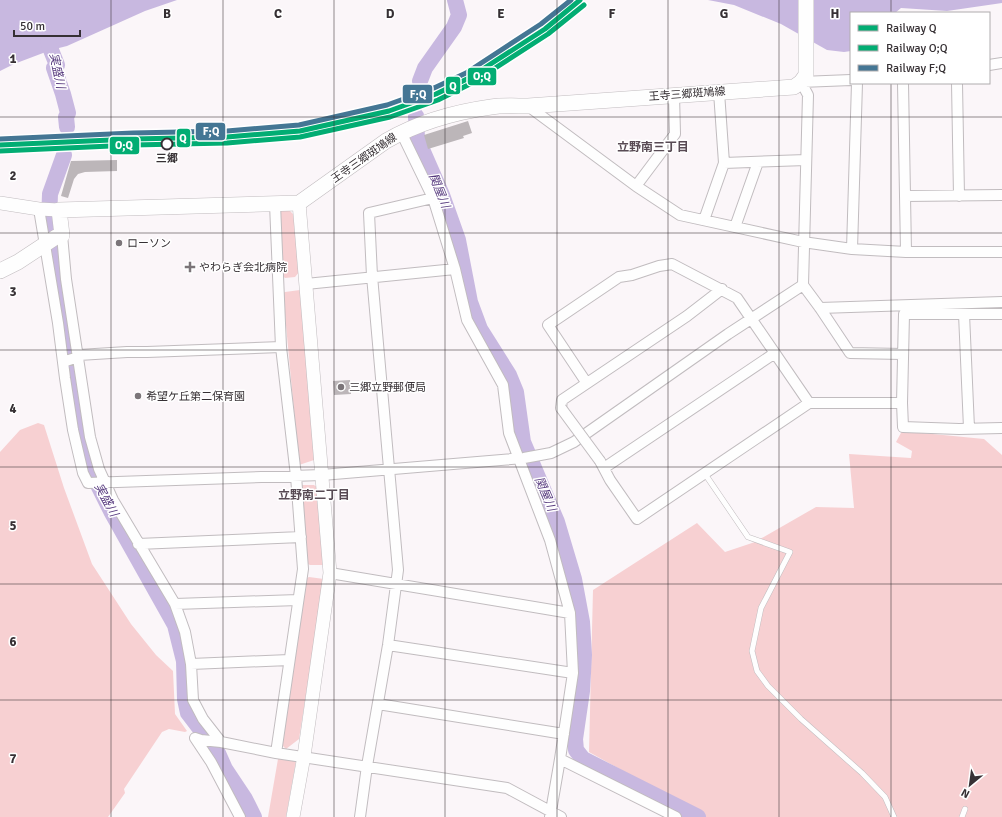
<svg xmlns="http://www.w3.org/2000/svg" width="1002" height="817" font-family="Signika,'Noto Sans JP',sans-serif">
<rect width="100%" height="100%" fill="#fbf6f9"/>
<path fill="#f7d0d2" d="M277,209L289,210L294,215L300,271L295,277L285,278L283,276Z
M300,290L315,458L314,460L299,465L283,293L285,292Z
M38,423L44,425L64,488L92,564L131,624L156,655L173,671L175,714L187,731L185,732L169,729L162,732L124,789L125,793L108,817H0V452L20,430Z
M902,431L984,439L1002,455V817H706L589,752L593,590L697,523L725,552L755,542L816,507L854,508L849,454L911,458L912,451L896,442Z
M302,485H314L318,488L324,565H310L308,564L300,489Z
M309,577L324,579L299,739L286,749L280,743L307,578Z
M281,757L293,759L296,761L286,817H268L278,759Z"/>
<path fill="#c8b8e0" d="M0,0H177L145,11L67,46L51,50L14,64L0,71Z
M708,0H1002V3L947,11L901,8L895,13H851V51L844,52L827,50L781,24L734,5Z"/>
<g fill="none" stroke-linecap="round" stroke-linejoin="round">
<path stroke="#c8b8e0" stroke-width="16" d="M44,30L48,35L49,45L57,65L54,68L63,94L68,113L66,117L67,127
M420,81L425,68L454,27L459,15L455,0
M416,116L417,138L442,195L458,240L470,302L480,329L509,375L516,392L523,442L557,522L574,579L582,622L584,655L582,691L575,739L576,750L583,759L698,817
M64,155L50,194L49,221L78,409L93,475L111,511L175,625L184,661L185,699L188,713L217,751L225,769L245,799L254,817"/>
</g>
<path fill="#bcb6b9" d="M468,121L472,133L463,136L464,138L428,149L424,135Z
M117,160V171L85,172L78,174L74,179L68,198L61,196L71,161Z
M350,380L351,394L334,395L333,381Z"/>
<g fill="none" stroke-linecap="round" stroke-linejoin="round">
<defs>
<path id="service" d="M705,474L748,537L790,552L761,608L752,651L757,671L768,686L801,719L862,773L885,797L894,817
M962,817L965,809"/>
<path id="minor" d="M989,65L1002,63
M851,80L801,82L808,95L803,285L820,308L850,353L903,354
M903,83L906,252
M957,83L959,196
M528,106L636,186L680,215L803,242L852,249L906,252H1002
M401,132L433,198L455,269L467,320L503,385L509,433L550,540L570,613L573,673L560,759L550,817
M724,163L806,160
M636,186L675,134L674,95
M905,196L1002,195
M275,204L281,347L296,476L303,569L276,753
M39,209L58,323L65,378L73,430L83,473L88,483L322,475L524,458L551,453L574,442L728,334L803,285
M704,220L724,163L719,92
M735,227L758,162
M62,235L66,279L90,437L99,469L113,500L175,604L185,632L191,664L193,700L203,719L221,742
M852,249L857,83
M306,284L455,269
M820,308L1002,302
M964,314L969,428
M1002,314H904L902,403L903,427L959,429L1002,428
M63,362L75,358L79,355L127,352H147L281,347
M586,382L548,325L619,277L632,275L659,266L672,264L737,298L809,403
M561,408L562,400L687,316L722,289
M600,461L610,480L637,519L809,403H902
M604,468L775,353
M138,544L301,537
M330,573L570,613
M175,604L298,600
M388,645L573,673
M191,664L289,660
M378,704L564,734
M195,738L201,740L221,742L276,753L507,788L561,817
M195,738L211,762L240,817
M560,759L676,817
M360,817L367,766L388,645L398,570L372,276L369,213L433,198"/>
<path id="tertiary" d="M0,203L39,209L59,210
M293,817L304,756L330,573L299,203"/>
<path id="secondary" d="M0,271L18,262L56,237L62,235L59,210L299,203L386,141C419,122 455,112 491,107C503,105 516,106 528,106L794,87L801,82L806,75V0"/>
</defs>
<use href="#service" stroke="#c1bcbf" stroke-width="6"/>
<use href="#minor" stroke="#c1bcbf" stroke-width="12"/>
<use href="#tertiary" stroke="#c1bcbf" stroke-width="14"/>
<use href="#secondary" stroke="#c1bcbf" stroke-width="16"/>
<use href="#service" stroke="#fefefe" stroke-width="5"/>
<use href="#minor" stroke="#fefefe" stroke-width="10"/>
<use href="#tertiary" stroke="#fefefe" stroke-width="13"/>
<use href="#secondary" stroke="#fefefe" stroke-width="15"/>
<defs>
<path id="minor-bridge" d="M561,408L600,461"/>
</defs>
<use href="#minor-bridge" stroke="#c1bcbf" stroke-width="12" stroke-linecap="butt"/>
<use href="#minor-bridge" stroke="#fefefe" stroke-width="10"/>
<defs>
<path id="rail-1" d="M0,145L133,139L227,137L300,131L389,111L436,94L469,78L545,29L580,0"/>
<path id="rail-2" d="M0,151L133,145L227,143L300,137L390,117L438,100L472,83L548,34L584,5"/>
<path id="rail-3" d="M0,139L133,133L227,131L299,125L387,105L434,88L466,73L541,24L571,0"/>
</defs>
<use href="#rail-1" stroke="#fff" stroke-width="8"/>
<use href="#rail-2" stroke="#fff" stroke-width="8"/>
<use href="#rail-3" stroke="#fff" stroke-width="8"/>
<use href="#rail-1" stroke="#02ad73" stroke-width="5"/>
<use href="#rail-2" stroke="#02ad73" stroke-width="5"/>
<use href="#rail-3" stroke="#447694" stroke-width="5"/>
</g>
<path fill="none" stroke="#363034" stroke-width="1" stroke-opacity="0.55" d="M111,0V817M223,0V817M334,0V817M445,0V817M557,0V817M668,0V817M779,0V817M891,0V13M891,83V817M0,117H1002M0,233H1002M0,350H1002M0,467H1002M0,584H1002M0,700H1002"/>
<circle fill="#fff" stroke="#363034" stroke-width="2" cx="167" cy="144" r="5.5"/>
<g fill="#7b7579" stroke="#fff" stroke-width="1.5">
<circle cx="119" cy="243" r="4"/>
<path d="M188 261h4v4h4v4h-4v4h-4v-4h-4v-4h4z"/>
<circle cx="341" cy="387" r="4"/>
<circle cx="138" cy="396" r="4"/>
</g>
<g text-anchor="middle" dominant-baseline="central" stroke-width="3" stroke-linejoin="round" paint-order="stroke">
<g font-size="11" fill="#363034" stroke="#fff">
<text transform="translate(687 94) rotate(-4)">王寺三郷斑鳩線</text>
<text transform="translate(364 158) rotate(-35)">王寺三郷斑鳩線</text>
</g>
<g font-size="11" font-weight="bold" fill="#363034" stroke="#fff">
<text x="167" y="158">三郷</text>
</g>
<g font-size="11" fill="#363034" stroke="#fff" text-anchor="start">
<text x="127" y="243">ローソン</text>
<text x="199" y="267">やわらぎ会北病院</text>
<text x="349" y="387">三郷立野郵便局</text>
<text x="146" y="396">希望ケ丘第二保育園</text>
</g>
<g font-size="12" font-style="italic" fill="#55387d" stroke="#fff">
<text transform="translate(57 71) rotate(78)">実盛川</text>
<text transform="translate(439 191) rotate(68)">関屋川</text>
<text transform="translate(545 494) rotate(67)">関屋川</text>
<text transform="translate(106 500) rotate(61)">実盛川</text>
</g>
<g font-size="12" font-weight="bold" fill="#584b54" stroke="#fff">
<text x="653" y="147">立野南三丁目</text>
<text x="314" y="495">立野南二丁目</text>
</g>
</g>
<g font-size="13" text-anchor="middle" font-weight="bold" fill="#363034" stroke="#fff" stroke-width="3" stroke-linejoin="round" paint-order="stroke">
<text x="167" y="18">B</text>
<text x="278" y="18">C</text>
<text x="390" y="18">D</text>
<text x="501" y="18">E</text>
<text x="612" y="18">F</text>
<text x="724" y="18">G</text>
<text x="835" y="18">H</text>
<text x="13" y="63">1</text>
<text x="13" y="180">2</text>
<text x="13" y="296">3</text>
<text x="13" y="413">4</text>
<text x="13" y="530">5</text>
<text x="13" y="646">6</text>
<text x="13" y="763">7</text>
</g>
<g stroke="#fff" stroke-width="1.5">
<rect x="467" y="67" width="30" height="19" rx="4" fill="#02ad73"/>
<rect x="445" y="76" width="16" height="19" rx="4" fill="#02ad73"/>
<rect x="402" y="84" width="31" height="20" rx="4" fill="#447694"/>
<rect x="195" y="122" width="31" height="19" rx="4" fill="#447694"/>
<rect x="176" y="128" width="15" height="20" rx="4" fill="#02ad73"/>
<rect x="109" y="136" width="31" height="19" rx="4" fill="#02ad73"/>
</g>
<g font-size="11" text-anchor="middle" font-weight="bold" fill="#fff">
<text x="482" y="80">O;Q</text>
<text x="453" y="90">Q</text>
<text x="418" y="98">F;Q</text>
<text x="211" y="135">F;Q</text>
<text x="183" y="142">Q</text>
<text x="124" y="149">O;Q</text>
</g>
<rect x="850" y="12" width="140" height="72" fill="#ffffff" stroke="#afacae"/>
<rect x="858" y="25" width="20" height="6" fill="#02ad73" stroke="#afacae"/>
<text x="886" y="32" font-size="12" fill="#363034">Railway Q</text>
<rect x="858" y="45" width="20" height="6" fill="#02ad73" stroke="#afacae"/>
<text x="886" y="52" font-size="12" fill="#363034">Railway O;Q</text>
<rect x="858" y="65" width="20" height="6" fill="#447694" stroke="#afacae"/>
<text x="886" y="72" font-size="12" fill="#363034">Railway F;Q</text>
<g transform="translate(970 785) rotate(209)" stroke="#ffffff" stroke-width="3" paint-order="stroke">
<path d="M0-3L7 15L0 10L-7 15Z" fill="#363034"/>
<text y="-6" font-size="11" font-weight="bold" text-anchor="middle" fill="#363034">N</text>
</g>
<path d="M14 30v6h66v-6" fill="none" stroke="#363034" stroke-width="2"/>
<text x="20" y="30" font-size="12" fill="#363034" stroke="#ffffff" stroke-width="3" paint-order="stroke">50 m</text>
</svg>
